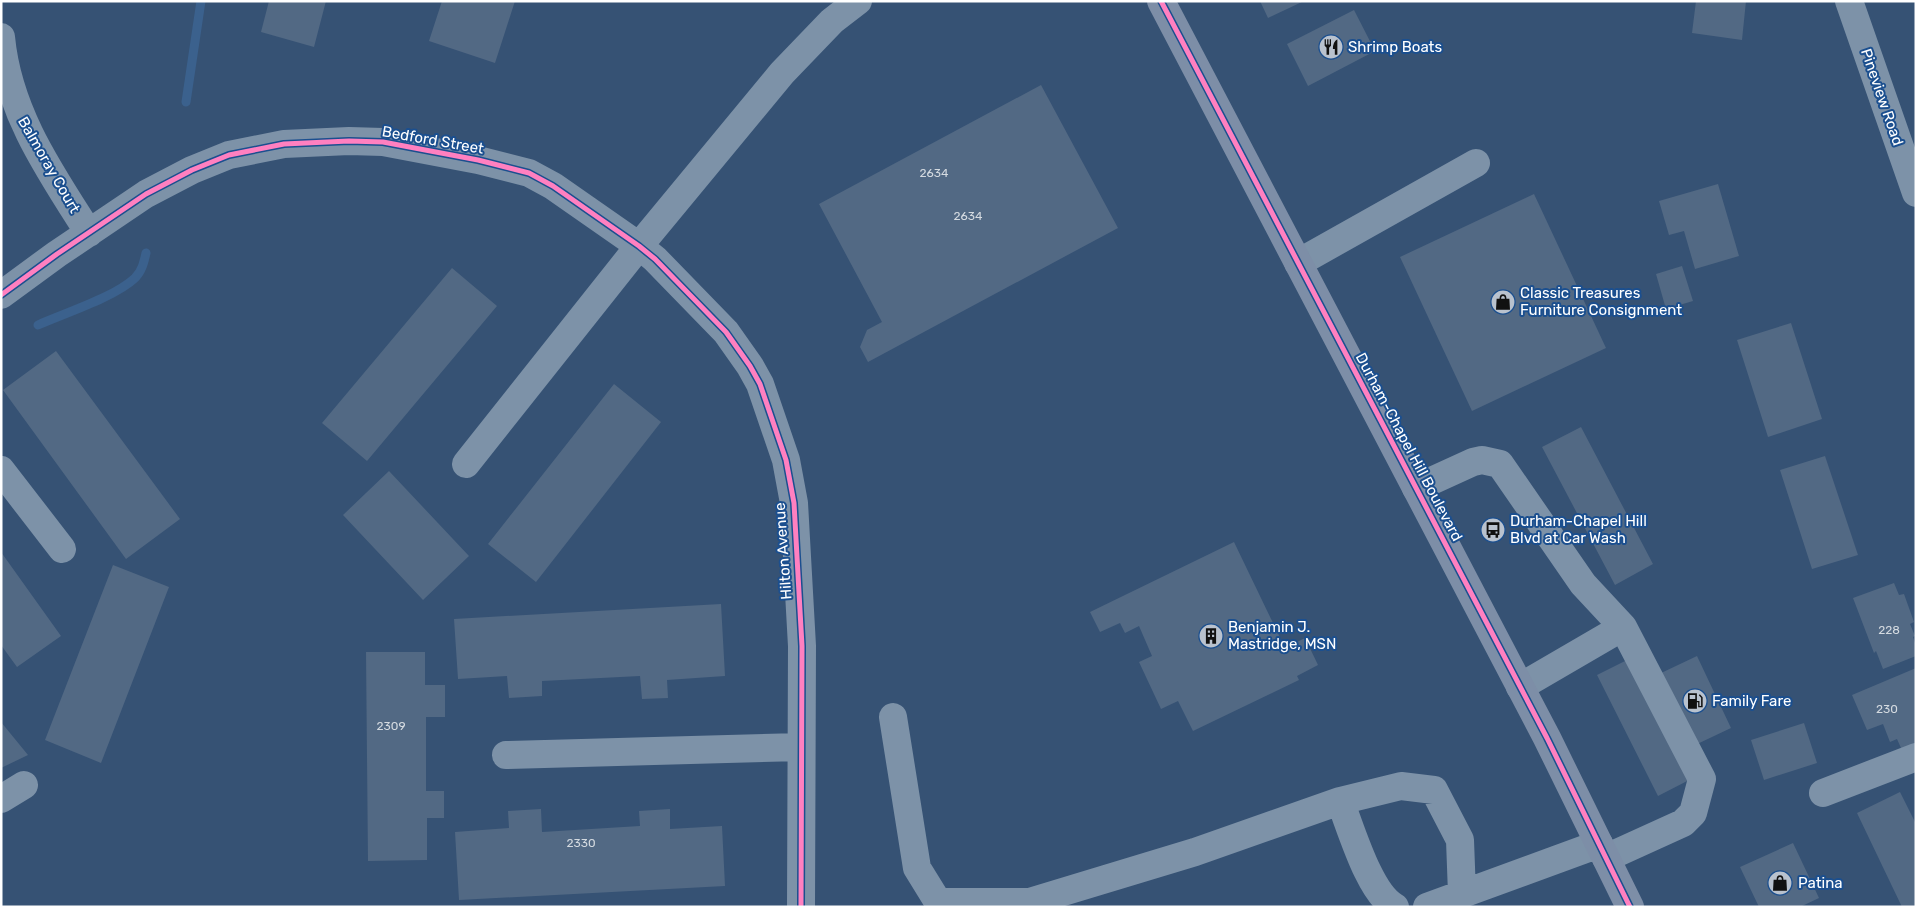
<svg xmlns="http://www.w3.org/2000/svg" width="1917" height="908" font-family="Rubik,sans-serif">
<rect width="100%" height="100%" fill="#365274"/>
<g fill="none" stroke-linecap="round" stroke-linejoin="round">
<path stroke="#3b618d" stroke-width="9" d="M186,102L201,1
M38,325C65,313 115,297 135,278C142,271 144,262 146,253"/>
</g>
<path fill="#526984" d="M269,1H326L314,47L261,32Z
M442,1H515L495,63L429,41Z
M1260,1H1304L1268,18Z
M1696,1H1746L1742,40L1692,33Z
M1354,10L1375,51L1308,86L1287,44Z
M1041,85L1118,228L868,362L860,347L867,330L882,322L819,204Z
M1718,184L1739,256L1695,269L1684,231L1669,235L1659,201Z
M1534,194L1606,348L1472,411L1400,257Z
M1682,266L1693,301L1666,309L1656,274Z
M452,268L497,306L367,461L322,423Z
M1791,323L1822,419L1768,437L1737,340Z
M56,351L180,519L126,559L3,390Z
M614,384L661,422L536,582L488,544Z
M1581,427L1653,564L1615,585L1542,447Z
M1825,456L1858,555L1812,569L1780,470Z
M389,471L469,556L423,600L343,515Z
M1234,542L1285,648L1305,638L1318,665L1297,676L1299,680L1193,731L1178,701L1161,709L1139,662L1152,656L1139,626L1125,633L1120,623L1100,632L1090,612Z
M1,552L61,636L17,667L1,645Z
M113,565L169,587L101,763L45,740Z
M1894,583L1899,595L1904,594L1914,622L1910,624L1915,636L1913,637L1916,646V656L1883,669L1876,651L1874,653L1853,598Z
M721,604L725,676L667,680L668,698L642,699L640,676L542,681V696L509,698L507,676L458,679L454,619Z
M366,652H425V685H445V717H426V791H444V818H427V860L368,861Z
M1697,656L1731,728L1693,746L1659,674Z
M1631,658L1693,778L1658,796L1597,675Z
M1916,668V752L1905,757L1897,739L1890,742L1883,724L1867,730L1852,695Z
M1,722L28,755L1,768Z
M1804,723L1817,763L1764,780L1751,740Z
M1900,792L1916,824V907H1902L1857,813Z
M541,809L542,832L640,826L639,811L670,809V829L722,826L725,886L459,900L455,832L509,828L508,811Z
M1793,843L1819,898L1800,907H1759L1740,867Z"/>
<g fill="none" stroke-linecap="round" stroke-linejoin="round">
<path stroke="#7d92a8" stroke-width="28" d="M1849,1L1916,193
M1,37C8,112 50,172 89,233
M1298,263L1476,163
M1,295L57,254L146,194L192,170L229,155L284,144L349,141L383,142L478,160L529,173L553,186L639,246L655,259L726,332L750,366L760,384L786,460L794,503L802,646L801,907
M466,464L639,246L782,73L832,21L858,1
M1,470L62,549
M1416,488L1473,462L1482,460L1500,464L1583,584L1623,627L1702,779L1693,813L1683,823L1606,858
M1520,687L1623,627
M893,717L917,868L938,902H1030L1195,852L1340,801L1401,786L1434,790L1460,840L1462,894
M506,755L801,747
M1823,793L1916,757
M1,799L24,785
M1340,801C1351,828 1369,893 1395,907
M1427,907L1599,844"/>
<path stroke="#7d8ea7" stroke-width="28" d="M1161,1L1547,738L1630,907"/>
<defs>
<path id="cycleway" d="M1161,1L1547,738L1630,907
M1,295L57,254L146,194L192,170L229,155L284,144L349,141L383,142L478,160L529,173L553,186L639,246L655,259L726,332L750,366L760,384L786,460L794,503L802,646L801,907"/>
</defs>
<use href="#cycleway" stroke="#1b4f8f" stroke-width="8"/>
<use href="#cycleway" stroke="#ff80c0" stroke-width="5"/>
</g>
<defs>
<symbol id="restaurant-disc" viewBox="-11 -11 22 22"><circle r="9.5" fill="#b9c2ce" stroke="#1b4f8f"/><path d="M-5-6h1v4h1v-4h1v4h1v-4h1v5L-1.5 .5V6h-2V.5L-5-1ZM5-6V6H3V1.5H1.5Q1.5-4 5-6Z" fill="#111"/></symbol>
<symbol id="shop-disc" viewBox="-11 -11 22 22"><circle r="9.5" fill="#b9c2ce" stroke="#1b4f8f"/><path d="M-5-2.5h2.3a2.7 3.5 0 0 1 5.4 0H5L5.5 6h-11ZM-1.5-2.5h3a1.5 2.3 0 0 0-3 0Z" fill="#111"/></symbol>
<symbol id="bus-disc" viewBox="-11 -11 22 22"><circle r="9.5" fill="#b9c2ce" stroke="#1b4f8f"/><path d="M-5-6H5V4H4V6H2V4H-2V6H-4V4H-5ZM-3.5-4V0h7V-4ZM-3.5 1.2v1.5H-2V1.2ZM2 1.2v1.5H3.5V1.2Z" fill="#111"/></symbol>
<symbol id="building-disc" viewBox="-11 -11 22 22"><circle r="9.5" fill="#b9c2ce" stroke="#1b4f8f"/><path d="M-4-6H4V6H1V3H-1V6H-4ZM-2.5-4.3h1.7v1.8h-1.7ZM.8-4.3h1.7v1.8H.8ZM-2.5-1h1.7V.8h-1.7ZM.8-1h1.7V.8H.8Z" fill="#111"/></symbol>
<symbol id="fuel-disc" viewBox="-11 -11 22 22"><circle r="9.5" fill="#b9c2ce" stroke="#1b4f8f"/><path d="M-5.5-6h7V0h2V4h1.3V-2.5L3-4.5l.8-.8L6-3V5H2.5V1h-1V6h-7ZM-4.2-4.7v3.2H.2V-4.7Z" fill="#111"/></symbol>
</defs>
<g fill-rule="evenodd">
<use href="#restaurant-disc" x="1317" y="33" width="28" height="28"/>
<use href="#shop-disc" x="1489" y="288" width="28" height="28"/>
<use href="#bus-disc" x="1479" y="516" width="28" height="28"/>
<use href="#building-disc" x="1197" y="622" width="28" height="28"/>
<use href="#fuel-disc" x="1681" y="687" width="28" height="28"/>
<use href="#shop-disc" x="1766" y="869" width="28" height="28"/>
</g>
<g text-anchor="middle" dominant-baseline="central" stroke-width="4" stroke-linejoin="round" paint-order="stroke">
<g font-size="12" fill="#d4dae0">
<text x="934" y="173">2634</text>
<text x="968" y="216">2634</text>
<text x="1889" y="630">228</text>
<text x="1887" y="709">230</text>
<text x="391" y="726">2309</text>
<text x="581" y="843">2330</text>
</g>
<g font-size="15" fill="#fff" stroke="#1b4f8f" text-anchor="start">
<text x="1348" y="47">Shrimp Boats</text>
<text x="1520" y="293">Classic Treasures<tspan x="1520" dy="17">Furniture Consignment</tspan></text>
<text x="1510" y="521">Durham-Chapel Hill<tspan x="1510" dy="17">Blvd at Car Wash</tspan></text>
<text x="1228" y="627">Benjamin J.<tspan x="1228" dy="17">Mastridge, MSN</tspan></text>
<text x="1712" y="701">Family Fare</text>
<text x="1798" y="883">Patina</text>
</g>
<g font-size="15" fill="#fff" stroke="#1b4f8f">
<text transform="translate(1882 97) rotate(71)">Pineview Road</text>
<text transform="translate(433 140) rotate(10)">Bedford Street</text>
<text transform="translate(49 165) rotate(60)">Balmoray Court</text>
<text transform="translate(1409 447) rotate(62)">Durham-Chapel Hill Boulevard</text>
<text transform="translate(783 551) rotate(-94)">Hilton Avenue</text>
</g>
</g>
<rect width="1917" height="908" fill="none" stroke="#ffffff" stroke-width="5"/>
</svg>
